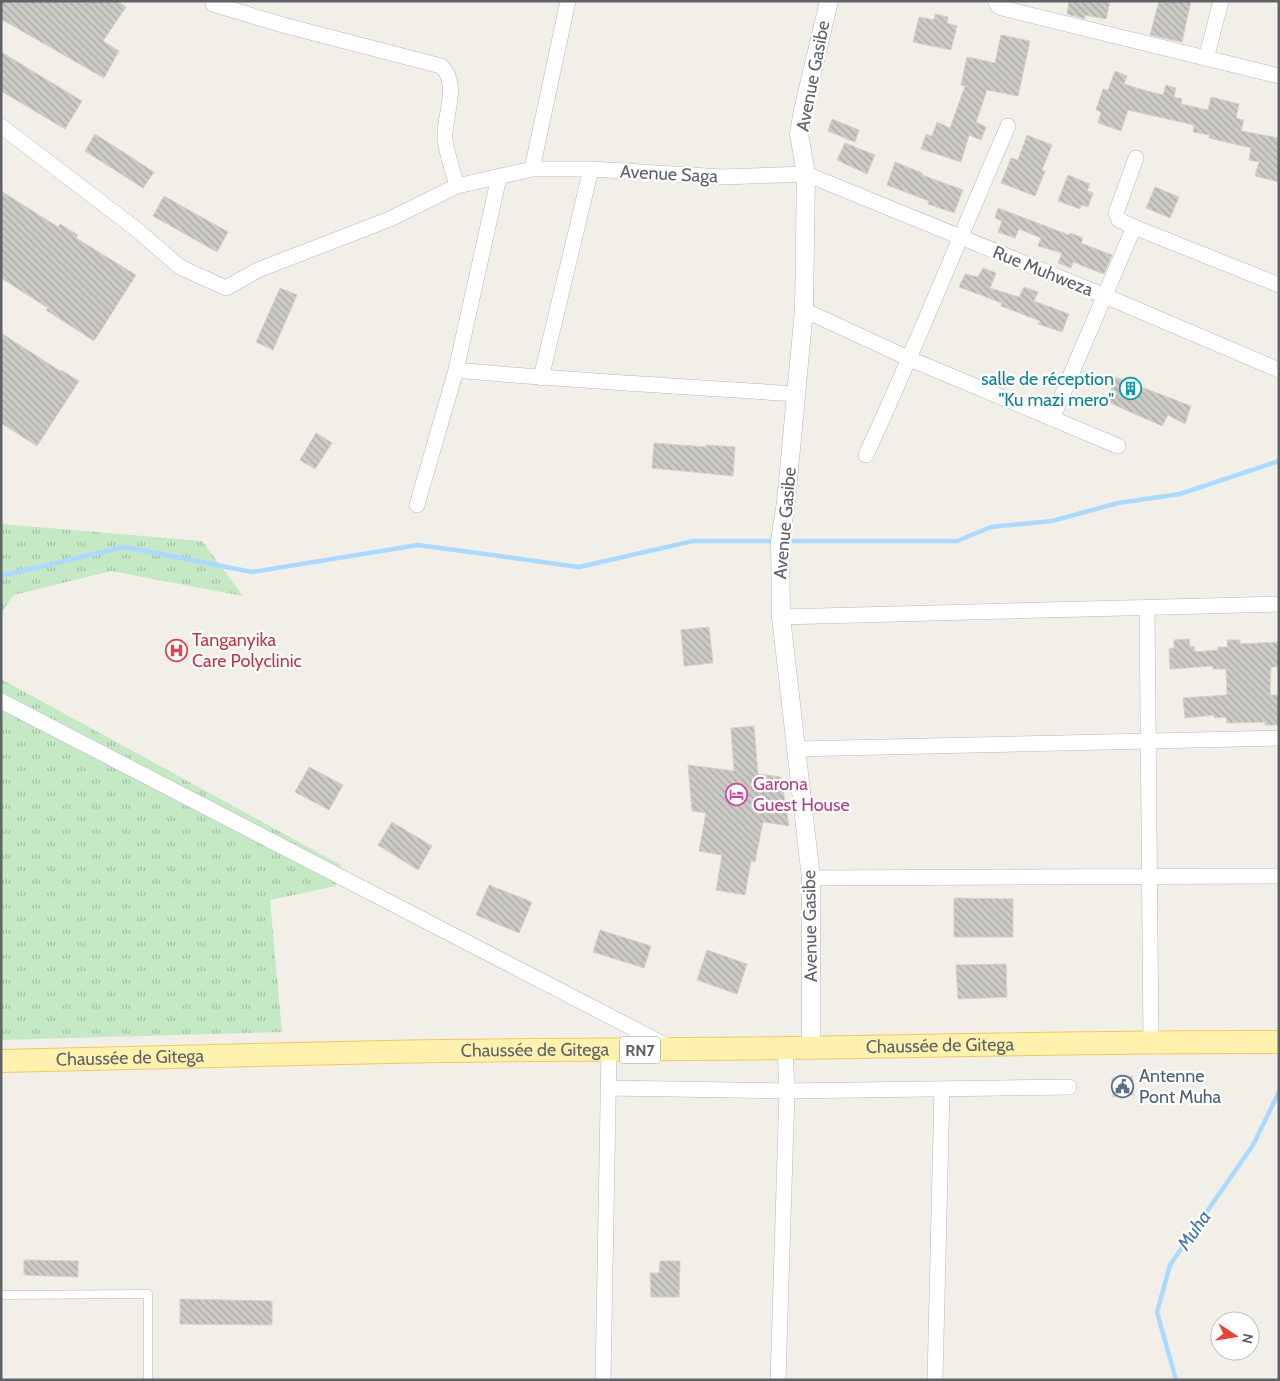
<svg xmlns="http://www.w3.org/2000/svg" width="1280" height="1381" font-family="Cabin,sans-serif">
<defs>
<pattern id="grass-tufts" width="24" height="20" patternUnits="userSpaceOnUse" patternTransform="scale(1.25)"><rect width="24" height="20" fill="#c5e8c5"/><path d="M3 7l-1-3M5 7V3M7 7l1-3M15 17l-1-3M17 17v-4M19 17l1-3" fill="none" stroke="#a3c0a4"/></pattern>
<pattern id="building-back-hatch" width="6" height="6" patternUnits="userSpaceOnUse" patternTransform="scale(1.25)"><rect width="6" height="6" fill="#cccac5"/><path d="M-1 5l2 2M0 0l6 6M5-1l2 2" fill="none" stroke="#a9a8a4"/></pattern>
</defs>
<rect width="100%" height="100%" fill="#f1efe8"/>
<path fill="url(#grass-tufts)" d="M1,524L202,541L243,596L111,571L14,595L1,613Z
M1,679L341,865L336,886L270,900L282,1032L1,1040Z"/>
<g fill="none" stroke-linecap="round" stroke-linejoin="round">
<path stroke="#aadaff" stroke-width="4.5" d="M783,541H957L991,527L1052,521L1118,503L1180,494L1279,461
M1,576L124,547L252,572L418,545L579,567L693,541H775
M1176,1380L1157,1312L1170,1265L1253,1145L1279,1092"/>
</g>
<path fill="url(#building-back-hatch)" stroke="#d6d1c6" d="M1,1H117L126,7L103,41L119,51L104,78L1,19Z
M1069,1H1110L1106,19L1085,15V19L1067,14Z
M1159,1H1191L1182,42L1150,35Z
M935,14L948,17L947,23L957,26L951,50L913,42L919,17L934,20Z
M1001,35L1030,41L1018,96L987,90L976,122L986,127L981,140L969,135L961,162L921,149L926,134L932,136L937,122L950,128L965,86L961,85L967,57L995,63Z
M1,52L82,101L65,129L1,91Z
M1115,71L1127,76L1124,84L1140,89L1163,95L1166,85L1176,88L1174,97L1182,99L1181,104L1208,110L1211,97L1239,104L1236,118L1244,120L1241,131L1279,138V182L1255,176L1259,162L1249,160L1251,148L1209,138L1210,135L1193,132L1194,125L1128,110L1121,131L1098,123L1101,112L1096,110L1103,89L1108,90Z
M832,119L859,130L855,142L828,131Z
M95,134L154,172L143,188L85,151Z
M1027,135L1052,145L1042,170L1045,171L1035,196L1001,183L1011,158L1018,160Z
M845,143L875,155L867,174L837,160Z
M895,162L922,173V175L963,190L954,213L928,204L929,201L887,185Z
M1068,175L1090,184L1087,191L1093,193L1088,207L1081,205L1080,209L1058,201Z
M1155,187L1179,197L1170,218L1146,208Z
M1,191L58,227L60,224L78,235L76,238L136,275L94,341L46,310L48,308L1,278Z
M164,196L228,232L217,252L153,216Z
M998,208L1069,235L1070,233L1083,238L1081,243L1112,255L1104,274L1073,262L1071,268L1058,263L1062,253L1038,246L1041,238L1019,229L1015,238L998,232L1002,221L995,218Z
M983,268L996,273L990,288L1019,297L1024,287L1038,292L1034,301L1069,314L1062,332L1038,324L1040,321L1001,306L1002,303L959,287L965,274L978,277Z
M280,288L297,295L273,350L256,342Z
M1,333L60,371L61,370L79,381L37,446L1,423Z
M1115,377L1191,406L1185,424L1168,415L1162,426L1108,402Z
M316,433L332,443L315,469L300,460Z
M654,443L706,447V445L735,447L733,476L652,468Z
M709,627L713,663L684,666L681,630Z
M1189,639L1190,647L1194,646L1195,652L1218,650V647H1228L1227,640H1240V644L1279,642V667H1271L1270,695H1279V725H1265V722L1227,723L1226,717L1214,718V715L1185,718L1183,698L1227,695L1226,669H1213V666L1170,669L1169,649L1174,648V640Z
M754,726L758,774L781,777L789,826L763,822L755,862L751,861L745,895L716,890L722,855L699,851L706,813L692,811L688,765L734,771L731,728Z
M309,767L343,785L329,810L295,792Z
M392,822L432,846L418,870L378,845Z
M489,885L532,902L519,933L476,915Z
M954,898L1013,899V937H954Z
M600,930L651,946L644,968L593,952Z
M707,950L747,964L737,994L697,980Z
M1006,964L1007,997L958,999L956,965Z
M1132,1076L1133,1095L1113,1097L1112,1078Z
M24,1260L78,1261V1277L24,1275Z
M660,1261H680L679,1297H651L650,1273H659Z
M180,1299L272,1301V1325L180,1324Z"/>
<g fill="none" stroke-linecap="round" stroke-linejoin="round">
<defs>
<path id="service" d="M1,1295L148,1294V1380"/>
<path id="minor" d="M995,1L998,6L1002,8L1279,76
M213,4L283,25L441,66C461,84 443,117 445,140C447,155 453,171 457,186
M1206,59L1221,1
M1,126L136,229L180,267L226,288L258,270L390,219L457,186L532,169H591L723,177L806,174L1105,296L1279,370
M532,169L568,1
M1134,227L1119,220L1116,213L1136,158
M804,310L910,359L1118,446
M456,370C569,381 683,386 797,394
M541,378L591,169
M1052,419L1134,227L1279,285
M866,455C916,347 960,236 1008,126
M417,505L456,370L499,177
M1147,607L1151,1042
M781,617L1279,604
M1,701L671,1048
M795,749L1279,738
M811,878L1279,876
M609,1088L787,1091L1069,1087
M603,1380L609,1051
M778,1380L787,1091L785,1048
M935,1380L942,1090"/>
<path id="tertiary" d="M811,1048V878L781,617L780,541L786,502L804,310L806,174L799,134L803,110L829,1"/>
<g id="primary">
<path id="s1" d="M1,1061C130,1058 258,1054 386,1052C521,1049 656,1050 791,1048C954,1046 1116,1041 1279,1042"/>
</g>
</defs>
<use href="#service" stroke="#b5b8bc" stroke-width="9"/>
<use href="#minor" stroke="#b5b8bc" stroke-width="16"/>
<use href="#tertiary" stroke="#b5b8bc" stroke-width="19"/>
<use href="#primary" stroke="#f2c960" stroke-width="24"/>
<use href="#service" stroke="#fff" stroke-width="8"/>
<use href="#minor" stroke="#fff" stroke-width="15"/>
<use href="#tertiary" stroke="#fff" stroke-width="18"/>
<use href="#primary" stroke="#fff2af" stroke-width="22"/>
</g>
<defs>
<symbol id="building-ring" viewBox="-11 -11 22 22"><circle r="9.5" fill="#fff" stroke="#0f9aa8" stroke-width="1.5"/><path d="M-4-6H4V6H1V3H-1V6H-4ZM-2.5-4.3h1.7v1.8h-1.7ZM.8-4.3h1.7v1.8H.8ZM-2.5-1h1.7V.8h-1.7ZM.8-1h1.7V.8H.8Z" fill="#0f9aa8"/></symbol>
<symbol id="hospital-ring" viewBox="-11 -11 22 22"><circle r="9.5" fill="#fff" stroke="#e0444e" stroke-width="1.5"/><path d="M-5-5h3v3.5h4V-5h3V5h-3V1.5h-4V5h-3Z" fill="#e0444e"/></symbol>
<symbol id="hotel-ring" viewBox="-11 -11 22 22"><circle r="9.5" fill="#fff" stroke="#d1479c" stroke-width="1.5"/><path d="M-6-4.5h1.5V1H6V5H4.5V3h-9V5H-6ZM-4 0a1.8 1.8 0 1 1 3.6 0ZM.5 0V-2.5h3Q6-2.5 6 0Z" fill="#d1479c"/></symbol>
<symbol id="civic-ring" viewBox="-11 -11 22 22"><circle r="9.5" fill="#fff" stroke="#5c6f8a" stroke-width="1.5"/><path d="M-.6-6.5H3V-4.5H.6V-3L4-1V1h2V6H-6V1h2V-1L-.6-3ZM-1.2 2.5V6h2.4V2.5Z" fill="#5c6f8a"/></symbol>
</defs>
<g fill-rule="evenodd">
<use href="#building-ring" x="1118" y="376" width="25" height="25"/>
<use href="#hospital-ring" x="164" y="638" width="25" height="25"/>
<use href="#hotel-ring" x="724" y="782" width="25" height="25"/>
<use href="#civic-ring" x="1110" y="1074" width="25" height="25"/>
</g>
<g text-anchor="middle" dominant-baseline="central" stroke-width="4.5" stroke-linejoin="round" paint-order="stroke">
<rect fill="#fff" stroke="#8f9295" stroke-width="1" x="620" y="1036.5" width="40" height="27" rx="4"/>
<g font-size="16" font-weight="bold" fill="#5f6368">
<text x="640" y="1050">RN7</text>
</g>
<g font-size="18" fill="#5f6368" stroke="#fff">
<text transform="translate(813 76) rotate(-79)">Avenue Gasibe</text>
<text transform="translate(669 174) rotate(3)">Avenue Saga</text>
<text transform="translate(1043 271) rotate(22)">Rue Muhweza</text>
<text transform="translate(785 523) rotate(-85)">Avenue Gasibe</text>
<text transform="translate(810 926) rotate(-91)">Avenue Gasibe</text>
<text stroke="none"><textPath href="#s1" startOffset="939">Chaussée de Gitega</textPath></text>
<text stroke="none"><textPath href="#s1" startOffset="534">Chaussée de Gitega</textPath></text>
<text stroke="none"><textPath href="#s1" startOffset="129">Chaussée de Gitega</textPath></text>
</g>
<g font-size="18" fill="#0d838f" stroke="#fff" text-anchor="end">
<text x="1114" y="379">salle de réception<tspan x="1114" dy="21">"Ku mazi mero"</tspan></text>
</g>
<g font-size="18" fill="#be3a42" stroke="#fff" text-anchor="start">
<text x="192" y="640">Tanganyika<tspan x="192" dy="21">Care Polyclinic</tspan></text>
</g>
<g font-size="18" fill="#b23c85" stroke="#fff" text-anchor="start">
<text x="753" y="784">Garona<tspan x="753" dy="21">Guest House</tspan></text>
</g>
<g font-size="18" fill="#4e5e75" stroke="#fff" text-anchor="start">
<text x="1139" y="1076">Antenne<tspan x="1139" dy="21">Pont Muha</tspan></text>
</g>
<g font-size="19" font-style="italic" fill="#4174aa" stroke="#fff">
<text transform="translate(1194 1230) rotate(-55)">Muha</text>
</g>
</g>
<rect width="1280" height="1381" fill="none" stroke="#5f6368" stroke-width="5"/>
<g transform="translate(1235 1336) rotate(102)"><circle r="24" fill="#ffffff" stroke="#bfc1c3"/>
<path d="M0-4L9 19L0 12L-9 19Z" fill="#ea4335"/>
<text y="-8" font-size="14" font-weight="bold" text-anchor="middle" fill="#5f6368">N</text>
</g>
</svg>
